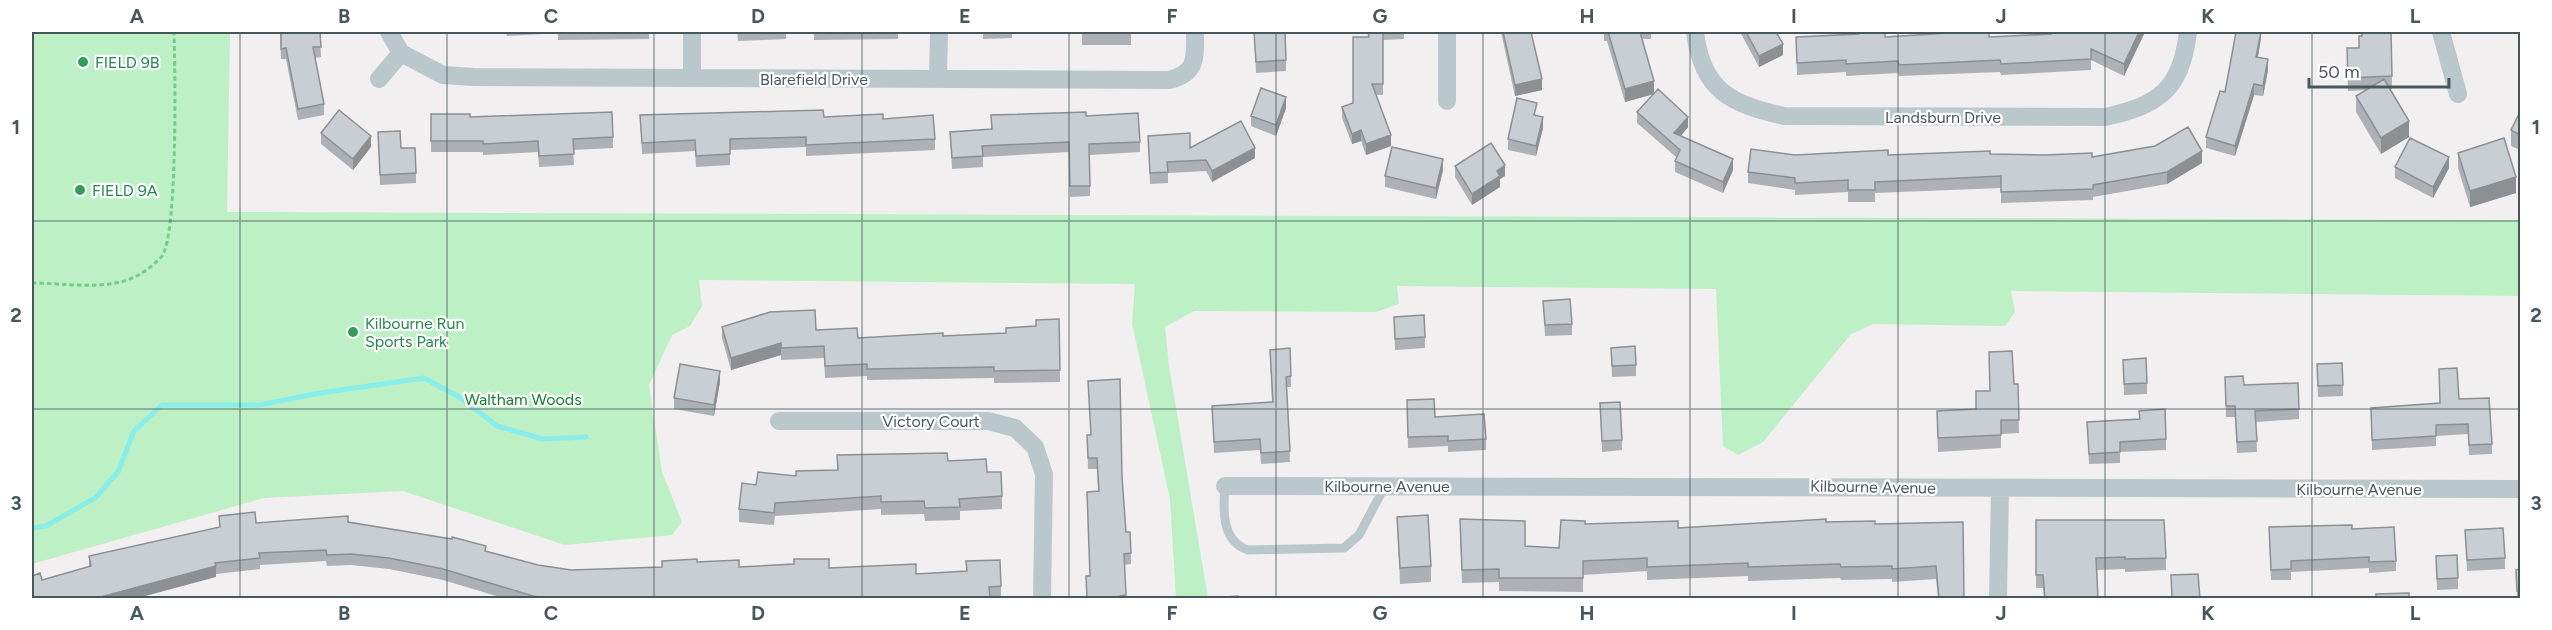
<svg xmlns="http://www.w3.org/2000/svg" width="2552" height="630" font-family="Figtree,sans-serif">
<rect width="100%" height="100%" fill="#f2eff0"/>
<path fill="#bdf0c4" d="M32,32H230L227,212L2520,220V296L2011,291L2015,312L2005,326L1873,324L1851,334L1763,442L1738,455L1723,446L1716,289L1397,286L1399,304L1376,312L1194,311L1165,327L1169,366L1208,598H1176L1170,499L1132,323L1135,284L699,280L702,306L690,326L672,335L649,385L662,472L682,522L672,535L565,545L403,491L264,498L32,564Z"/>
<g fill="none" stroke-linecap="round" stroke-linejoin="round">
<path stroke="#89ede9" stroke-width="5" d="M32,528L46,526L95,498L118,472L134,431L162,405H259L320,393L424,378L461,398L497,426L543,439L586,437"/>
<path stroke="#74ce8b" stroke-width="3" stroke-dasharray="4.5 3" stroke-linecap="butt" d="M32,283C65,283 111,292 140,274C147,270 157,262 162,256C178,234 175,67 174,32"/>
<path stroke="#bac8cc" stroke-width="9" d="M1225,486C1223,509 1221,541 1248,550L1344,548L1359,535L1385,486"/>
<path stroke="#bac8cc" stroke-width="18" d="M389,32L401,53
M692,32V78
M1447,32V101
M1695,32C1702,91 1731,104 1784,116L2105,117C2159,105 2181,90 2188,32
M2441,32L2458,94
M401,53L443,75L473,77L1169,80C1198,73 1195,57 1195,32
M379,79L401,53
M938,79L939,32
M779,421H988L1015,428L1035,447L1044,474L1042,598
M1225,486L2520,489
M1998,598L2000,488"/>
</g>
<path fill="#adb1b5" d="M280,32H320L321,57L315,58L324,104V115L298,120L286,59H281Z
M506,32H649V39L558,40V33L507,36Z
M737,32H786V39L738,41Z
M814,32H898V39L814,40Z
M983,32H1012V38L983,39Z
M1082,32H1131V45H1082Z
M1254,32L1286,60V71L1256,73Z
M1368,32H1404V39L1383,40V95H1376L1391,146L1366,155L1361,141L1352,144L1342,118V107L1353,103L1368,37Z
M1501,32H1531L1542,90L1515,96Z
M1604,32H1651V39H1642L1654,93L1688,127L1681,136L1733,170L1723,193L1675,172V161L1676,157L1637,123V112L1654,94L1625,102L1607,41H1604Z
M1740,32H1776L1783,55L1759,67Z
M2050,32H2145L2124,76L2091,60V70L2001,75L2000,72L1899,76L1898,73L1846,76V72L1797,75L1796,37H1989L2050,34Z
M2234,32H2261V38L2258,57L2268,70L2263,96L2254,95L2235,156L2206,148V137L2225,92L2236,32Z
M2362,32H2391L2392,89H2390L2409,137L2381,154L2356,112V96L2366,90L2348,91L2347,48H2359L2362,36Z
M1286,108L1276,136L1251,126V116Z
M2520,112V150L2511,146V130Z
M431,114L470,117L613,137V148L573,150L574,165L539,167L538,152L483,155V152H431Z
M1537,114L1536,115L1543,128L1536,156L1508,150V139Z
M640,115L824,117L883,119L935,139V150L806,156V147L730,150V165L696,167L695,151L642,154Z
M991,115L1086,116L1140,142V152L1090,155V196L1070,197L1069,152L983,157V167L952,169L950,132L991,129Z
M378,132L401,148L416,173V183L380,185Z
M321,133L371,147L353,170L321,144Z
M1148,136L1190,148L1255,158L1212,182L1206,171L1168,173V183L1150,184Z
M2458,153L2516,193L2470,207L2458,168Z
M1990,154L2092,157L2202,163L2167,184L2093,197V200L2001,203V188L1875,193V202H1848V192L1795,195V190L1748,183V172L1795,155H1888Z
M1455,166L1505,176L1500,179V187L1472,205L1455,177Z
M2395,167L2449,168L2433,198L2395,178Z
M1443,170L1436,199L1385,187V176Z
M1543,301L1572,324V335L1545,336Z
M1394,317L1425,337V348L1395,350Z
M1059,319L1060,382L994,383V378L867,380V376L825,378L824,358L781,360V355L731,370L722,338V327L816,330L858,338L943,336L1006,333L1036,326Z
M1611,348L1636,365V376L1612,377Z
M1270,350L1291,376V387H1287L1290,462L1261,464L1260,450L1214,453L1212,406L1272,402Z
M2123,360L2147,383V394L2124,395Z
M2317,364L2343,385V396L2318,397Z
M2439,369L2459,399L2492,444V454L2469,455L2468,434L2436,436V446L2372,450L2371,408L2440,403Z
M2225,377L2299,409V419L2256,422L2257,452L2237,453L2235,417H2226Z
M1088,381L1122,477L1126,532L1131,553V564L1124,565L1126,598H1086V576H1090L1087,492L1098,491L1097,469H1088L1087,435H1091Z
M720,382L714,416L674,409V398Z
M2014,384H2018L2019,433L2001,434V448L1938,452L1937,411L1976,409L1989,391Z
M1600,403L1622,440V450L1602,452Z
M1407,411L1435,417L1486,439V450L1448,452V446L1408,448Z
M2087,422L2166,439V450L2120,452V463L2089,464Z
M837,455L948,461L987,472L1002,496V509L960,511V520L925,521L924,514L881,515V509L775,516L774,525L739,522V509L756,485L796,476L837,470Z
M219,516L256,523L348,522L486,551L538,565L571,570L662,567L697,562L739,567L829,568L916,574L966,572V561L1001,586V597L990,598H503L443,580L389,569L351,565L327,566L326,561L260,565V569L216,574V577L89,566V556L219,527Z
M1397,517L1431,566V582L1400,584Z
M2036,520L2166,558V570L2125,572V569L2097,570L2098,598H2044L2043,588H2036Z
M1826,522L1875,524L1963,522L1964,598H1938L1936,579L1892,582V579L1841,580L1840,578L1748,581V576L1647,580V571L1583,575V592L1499,591V582L1462,583L1460,533L1525,546L1559,548L1585,524L1678,528Z
M2352,529L2396,561V571L2369,573V568L2291,572V580H2271L2269,537Z
M2465,530L2505,558V569L2467,571Z
M2436,556L2458,578V589L2437,590Z
M2520,569V598H2517L2516,570Z"/>
<path fill="#8d9093" d="M2139,32H2145L2124,76V64Z
M2261,32V38L2256,68V57Z
M1783,44V55L1759,67V56Z
M2268,59V70L2263,96V86Z
M1542,79V90L1515,96V85Z
M1654,81V94L1625,102V89Z
M2254,84V95L2235,156V146Z
M1286,97V108L1276,136V125Z
M1543,117V128L1536,156V146Z
M1688,117V127L1674,144V133Z
M2409,121V137L2381,154V138Z
M1361,130V141L1352,144V134Z
M1391,135V146L1366,155V144Z
M371,136V147L353,170V159Z
M1255,148V158L1212,182V171Z
M2202,151V163L2167,184V172Z
M2449,157V168L2433,198V187Z
M1443,159V170L1436,199V188Z
M1733,159V170L1723,193V182Z
M1505,165V176L1500,179V187L1472,205V194L1497,171Z
M2516,177V193L2470,207V191Z
M781,343V355L731,370V358Z
M720,371V382L714,416V405Z
M216,566V577L138,598H97Z"/>
<path fill="#c9ced2" stroke="#8d9093" stroke-width="1.5" d="M281,32H320L321,47H313L324,104L298,109L286,48L281,49Z
M1254,32H1285L1286,60L1256,62Z
M1368,32H1383V84H1372L1391,135L1366,144L1361,130L1352,134L1342,107L1353,103V37H1369Z
M1503,32H1531L1542,79L1515,85Z
M1608,32H1640L1654,81L1625,89Z
M1746,32H1776L1783,44L1759,56Z
M1859,32H1885V37L1948,33V32H1989V37L2051,34L2050,32H2139L2124,64L2091,49V59L2001,64L2000,60L1899,65L1898,61L1846,64V60L1797,63L1796,37L1859,34Z
M2236,32H2261L2256,57L2268,59L2263,86L2254,84L2235,146L2206,137L2220,91L2225,92Z
M2362,32H2391L2392,76L2348,78L2347,48H2359V36H2362Z
M2384,79L2409,121L2381,138L2356,96Z
M1261,88L1286,97L1276,125L1251,116Z
M1658,89L1688,117L1674,133L1733,159L1723,182L1675,161L1680,150L1637,112Z
M1517,98L1537,103L1534,115L1543,117L1536,146L1508,139Z
M339,110L371,136L353,159L321,133Z
M823,110L824,117L883,114V119L933,115L935,139L806,145V137L730,139V154L696,156L695,140L642,143L640,115Z
M612,112L613,137L573,139L574,154L539,156L538,141L483,144V141H431V114H470V117Z
M1086,112V116L1138,113L1140,142L1089,144L1090,186H1070L1069,142L982,146L983,156L952,158L950,132L992,129L991,115Z
M2520,112V135L2511,130Z
M1241,121L1255,148L1212,171L1206,160L1167,162L1168,172L1150,173L1148,136L1190,133V148Z
M2188,127L2202,151L2167,172L2093,185V189L2001,192V176L1875,182V190H1848V180L1795,183V178L1748,172L1751,149L1795,155L1888,150V155L1990,151V154L2044,155L2092,153V157L2155,146Z
M400,131L401,148H415L416,173L380,175L378,132Z
M2410,138L2449,157L2433,187L2395,167Z
M2504,138L2516,177L2470,191L2458,153Z
M1491,143L1505,165L1497,171L1500,176L1472,194L1455,166Z
M1392,147L1443,159L1436,188L1385,176Z
M1570,299L1572,324L1545,325L1543,301Z
M815,310L816,330L857,328L858,338L943,333V336L1006,333V328L1036,326V320L1059,319L1060,370L994,371V367L867,369V364L825,366L824,346L781,348V343L731,358L722,327L770,312Z
M1424,315L1425,337L1395,339L1394,317Z
M1635,346L1636,365L1612,366L1611,348Z
M1290,348L1291,376L1286,377L1290,451L1261,453L1260,439L1214,442L1212,406L1273,402L1270,350Z
M2012,351L2014,384H2018L2019,420H2001V435L1938,438L1937,411L1976,409V391H1990L1989,352Z
M2146,358L2147,383L2124,384L2123,360Z
M2342,363L2343,385L2318,386L2317,364Z
M680,364L720,371L714,405L674,398Z
M2457,368L2459,399L2489,398L2492,444L2469,445L2468,424L2436,425V436L2372,440L2371,408L2440,403L2439,369Z
M2243,376L2244,385L2298,383L2299,409L2255,411L2257,441L2237,442L2235,406H2226L2225,377Z
M1120,379L1122,477L1126,532H1130L1131,553L1124,554L1126,595L1120,596V598H1087L1086,576H1090L1087,492L1099,491L1097,458H1088L1087,435H1091L1088,381Z
M1434,399L1435,417L1484,414L1486,439L1448,441V436L1408,437L1407,400Z
M1620,402L1622,440L1602,441L1600,403Z
M2165,409L2166,439L2120,442V452L2089,454L2087,422L2140,419L2139,411Z
M947,453L948,461L986,459L987,472H1001L1002,496L959,499L960,507L925,508L924,501L881,502V496L775,503L774,513L739,509L742,483L756,485L758,472L796,476V471L838,470L837,455Z
M255,512L256,523L348,516V522L452,539V537L486,546L485,551L538,565L571,570L662,567V561L697,559V562L739,560V567L794,564V559H829V568L916,564V574L967,571L966,561L1000,560L1001,586L989,587L990,598H547L533,596L443,569L389,558L351,554L327,555L326,550L259,553L260,558L215,563L216,566L97,598H32V576L40,573L42,580L91,566L89,556L220,527L219,516Z
M1428,515L1431,566L1400,568L1397,517Z
M1460,519L1525,521V546L1559,548L1561,520L1585,521V524L1678,521V528L1826,519V522L1875,521V524L1963,522L1964,598H1939L1936,566L1892,569V566L1841,567L1840,564L1748,567V563L1647,567V558L1583,561V578H1499V569L1462,570Z
M2036,520H2164L2166,558L2125,559V557L2096,558L2098,598H2045L2043,575H2036Z
M2352,525V529L2394,527L2396,561L2369,562V557L2291,561V569L2271,570L2269,527Z
M2503,528L2505,558L2467,560L2465,530Z
M2457,555L2458,578L2437,579L2436,556Z
M2520,569V591H2517L2516,570Z
M2198,574L2200,598H2172L2171,575Z
M2409,593V598H2376V594Z
M1238,596V598H1212Z"/>
<path fill="none" stroke="#47585d" stroke-width="1.5" stroke-opacity="0.55" d="M240,32V598M447,32V598M654,32V598M862,32V598M1069,32V598M1276,32V598M1483,32V598M1690,32V598M1898,32V598M2105,32V598M2312,32V598M32,221H2520M32,409H2520"/>
<g fill="#2e9e5b" stroke="#fff" stroke-width="2">
<circle cx="83" cy="62" r="6"/>
<circle cx="80" cy="190" r="6"/>
<circle cx="353" cy="332" r="6"/>
</g>
<g text-anchor="middle" dominant-baseline="central" stroke-width="4.5" stroke-linejoin="round" paint-order="stroke">
<g font-size="16" fill="#27864d" stroke="#fff" text-anchor="start">
<text x="95" y="62">FIELD 9B</text>
<text x="92" y="190">FIELD 9A</text>
<text x="365" y="323">Kilbourne Run<tspan x="365" dy="18">Sports Park</tspan></text>
</g>
<g font-size="16" fill="#47585d" stroke="#fff">
<text x="814" y="79">Blarefield Drive</text>
<text x="1943" y="117">Landsburn Drive</text>
<text x="931" y="421">Victory Court</text>
<text x="1387" y="486">Kilbourne Avenue</text>
<text transform="translate(1873 487) rotate(1)">Kilbourne Avenue</text>
<text x="2359" y="489">Kilbourne Avenue</text>
</g>
<g font-size="16" fill="#158030" stroke="#fff">
<text x="523" y="399">Waltham Woods</text>
</g>
</g>
<rect width="2552" height="630" fill="none" stroke="#ffffff" stroke-width="66"/>
<path d="M2309 78v9h140v-9" fill="none" stroke="#47585d" stroke-width="3"/>
<text x="2318" y="78" font-size="18" fill="#47585d" stroke="#ffffff" stroke-width="4.5" paint-order="stroke">50 m</text>
<rect x="33" y="33" width="2486" height="564" fill="none" stroke="#47585d" stroke-width="2"/>
<g font-size="20" text-anchor="middle" font-weight="bold" fill="#47585d">
<text x="137" y="23">A</text>
<text x="344" y="23">B</text>
<text x="551" y="23">C</text>
<text x="758" y="23">D</text>
<text x="965" y="23">E</text>
<text x="1172" y="23">F</text>
<text x="1380" y="23">G</text>
<text x="1587" y="23">H</text>
<text x="1794" y="23">I</text>
<text x="2001" y="23">J</text>
<text x="2208" y="23">K</text>
<text x="2415" y="23">L</text>
<text x="16" y="134">1</text>
<text x="2536" y="134">1</text>
<text x="16" y="322">2</text>
<text x="2536" y="322">2</text>
<text x="16" y="510">3</text>
<text x="2536" y="510">3</text>
<text x="137" y="620">A</text>
<text x="344" y="620">B</text>
<text x="551" y="620">C</text>
<text x="758" y="620">D</text>
<text x="965" y="620">E</text>
<text x="1172" y="620">F</text>
<text x="1380" y="620">G</text>
<text x="1587" y="620">H</text>
<text x="1794" y="620">I</text>
<text x="2001" y="620">J</text>
<text x="2208" y="620">K</text>
<text x="2415" y="620">L</text>
</g>
</svg>
